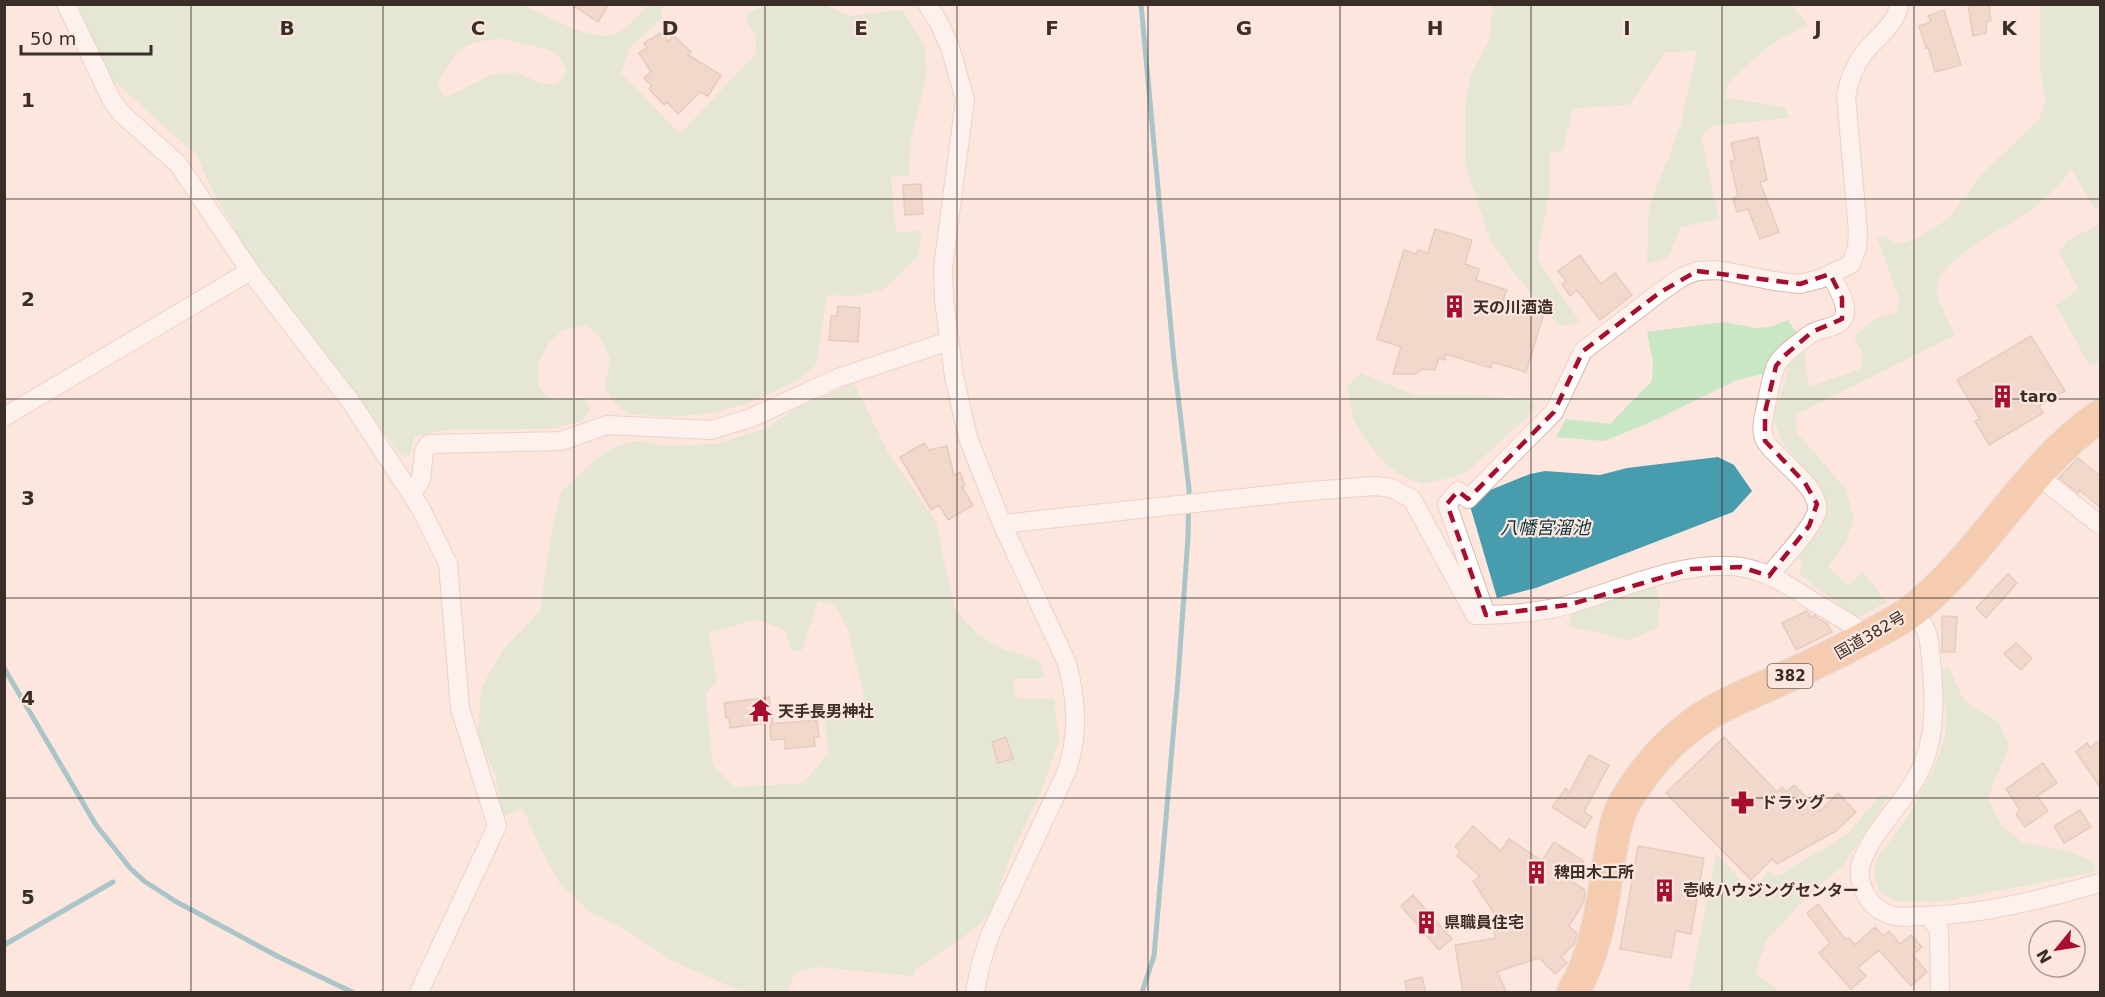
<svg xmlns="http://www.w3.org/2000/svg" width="2105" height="997" font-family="'DejaVu Sans','Noto Sans JP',sans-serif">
<rect width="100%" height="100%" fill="#fce6de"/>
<path fill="#c9e6c5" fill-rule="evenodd" d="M803,4L824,5L850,16L902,10L924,45L927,72L911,141L909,176L891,177L896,232L922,231L918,257L884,289L857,296L827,295L816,365L797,381L746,404L712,413L671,417L628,414L614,403L605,387L610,358L599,336L586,325L563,330L549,343L538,363V387L552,400L583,398L590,409L581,421L551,429H453L415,436L409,456L401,455L249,253L216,198L196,153L185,145L109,76L78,5H522C543,13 596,46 618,33C629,27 639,13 649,5L662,6L661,19L629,49L621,73L680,134L756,53V36L747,23V13L764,6ZM504,39L547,49L559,57L567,71L557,84H543L515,72L491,75L445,98L437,83C457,49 463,40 504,39Z
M1491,5H1791L1808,25L1780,39L1758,55L1727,85L1725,98L1785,107L1789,118L1712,126L1701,136L1719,219L1681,227L1668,257L1647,264L1649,207L1680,127L1697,51L1665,52L1629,105L1573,108L1563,151L1550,153V191L1537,256L1541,266L1580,322L1559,326L1511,269L1490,240L1465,163V107L1470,76L1489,41L1493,8Z
M2040,5H2100V206L2094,207L2071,169C2062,184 2047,197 2033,208C2011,226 1937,259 1937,288C1936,300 1950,323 1955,335L1795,415L1797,433L1845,488L1854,517L1846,542L1828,566L1848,585L1863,572L1887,602L1856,618L1799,574L1802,562L1798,557L1826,517L1815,482L1782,442L1774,419L1788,368L1737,380L1651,422L1604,441L1556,437L1566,419L1610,424L1652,381L1653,362L1647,332L1724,322L1756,328L1771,327L1788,320C1795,330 1802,342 1805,354C1807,365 1806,376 1809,387L1861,369L1863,356L1854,336L1875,319L1896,313L1900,301L1877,238L1883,236L1899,244L1918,238L1948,219L1984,172L2039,120L2046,100L2040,72Z
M2100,224V360L2090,366L2056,305L2079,289L2059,253L2067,241Z
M1361,373L1414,395H1478L1533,401L1535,410L1468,471L1453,477L1424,484L1402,476L1385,464L1362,435L1353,418L1347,386Z
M854,383L887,451L936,522L955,610L978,634L1002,649L1039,660L1045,678L1013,679L1016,698L1054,699L1059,742L1041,792L1013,849L989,915L967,934L915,970L913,976L819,967L796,971L787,992H743L671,960L628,931L590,912L560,884L538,843L523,809L503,816L496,777L478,735L481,688L503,650L540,611L553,522L562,491L600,456L620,445L638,441L666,446L716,444L765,429L798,408ZM818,601L835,605L848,630L867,710L823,712L829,753L803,783L734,787L713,765L705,693L717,682L709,633L757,619L785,630L791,651L802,650Z
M1656,587L1660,603L1658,628L1647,632L1628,641L1599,632L1569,627L1571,611L1642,588Z
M1949,667L1961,695L1972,708L1987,714L1999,723L2009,745L1988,798L2002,826L2022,842L2071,852L2094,862L2096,872L1939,902L1895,901L1879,891L1874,872L1877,859L1905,821L1933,771L1945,738L1946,714L1940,670Z
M1881,794L1889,796L1843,866L1814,889L1766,941L1755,973L1776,988L1774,992H1689L1716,854L1752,892L1769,871L1778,876L1848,834Z"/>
<path fill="#479dae" d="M1718,457L1734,465L1752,491L1733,512L1536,588L1497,598L1468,499L1530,474L1545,471L1600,475L1627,468Z"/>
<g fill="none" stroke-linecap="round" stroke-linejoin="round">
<path stroke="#479dae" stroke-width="5" d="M1141,4L1174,361L1189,489L1188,537L1178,679L1154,956L1142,992
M4,668L96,825L130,868L144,881L175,901L279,957L352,992
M4,945L113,882"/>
</g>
<path fill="#e5c7b2" stroke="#caad99" stroke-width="1.5" d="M571,4H609L598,22Z
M1968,4H1989L1991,21H1987L1986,33L1973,36Z
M1944,10L1961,65L1935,72L1928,47L1926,48L1919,26L1931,22L1928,16Z
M662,32L668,42L673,35L691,52L688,55L721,75L708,96L700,92L678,114L667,102L664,105L649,89L652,86L644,78L651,72L639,53L647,48L644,43Z
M1758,137L1767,180L1760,182L1779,232L1760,239L1748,209L1737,212L1733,198L1738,196L1730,161L1735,160L1731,143Z
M921,184L923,214L905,215L903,185Z
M1435,229L1472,240L1465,264L1479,269L1476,280L1507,290L1503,300L1544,313L1526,372L1492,362L1491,368L1446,354L1445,360L1439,358L1435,370L1422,369L1415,374H1393L1401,347L1377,339L1404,250L1416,254L1418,250L1428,253Z
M1580,255L1601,284L1615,273L1632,295L1600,320L1577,290L1570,296L1562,284L1566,281L1558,271Z
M838,306L860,308L858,342L829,340L831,316H837Z
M2031,336L2065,391L2039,406L2043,413L1989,445L1975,421L1980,419L1957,380Z
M924,443L929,450L947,446L954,475L960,472L965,486L962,487L973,505L948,520L939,505L931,510L900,457Z
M2078,458L2100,476V507L2079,490L2078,493L2059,478Z
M2008,574L2017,583L1986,618L1976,608Z
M1807,611L1812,617L1815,615L1818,619L1827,623L1832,632L1796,650L1782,623Z
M1942,616L1957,617L1955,652H1942Z
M2016,643L2032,658L2021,670L2004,654Z
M769,697L773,722L730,728L729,718H726L724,703Z
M817,720L819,737H814L815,746L785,749V739L771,740L770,724Z
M1006,737L1013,759L998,763L992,742Z
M1724,737L1777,792L1782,787L1787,792L1794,785L1820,811L1838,793L1856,812L1836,831L1777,864L1772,859L1751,880L1666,793Z
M2100,740V787L2076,752L2087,743L2090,748Z
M1589,755L1609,765L1584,812L1592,817L1585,828L1552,807L1566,788L1569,793Z
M2043,763L2057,783L2037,796L2048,811L2025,827L2016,814L2020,810L2006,789Z
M2080,810L2091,827L2064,843L2054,826Z
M1473,826L1501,851L1509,839L1542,861L1554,842L1584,861L1571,881L1585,890L1584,902L1569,926L1577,934L1574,944L1561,957L1567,963L1555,974L1539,958L1497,972L1507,993H1463L1455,945L1496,938L1494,932L1504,929L1473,881L1480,876L1457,856L1460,851L1455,847Z
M1638,846L1704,858L1691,934L1676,931L1671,958L1620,949Z
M1413,895L1452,939L1439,950L1401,906Z
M1818,904L1846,940L1849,938L1855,945L1875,927L1883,936L1889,931L1900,944L1911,935L1922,947L1913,955L1927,972L1911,986L1879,950L1858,968L1866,976L1851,989L1819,953L1830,943L1807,913Z
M1422,977L1426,993H1407L1405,981Z"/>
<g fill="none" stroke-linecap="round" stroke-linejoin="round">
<defs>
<path id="street" d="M66,4L111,99L121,113L178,164L250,271L351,402L421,509L448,564L460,708L497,826L419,992
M927,4L938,21L950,47L965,100L943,267L944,300L954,376L968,438L1002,524L1067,663C1077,701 1079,736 1066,773L990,935L981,963L975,992
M4,417L250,271
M2036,474L2100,525
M412,494L421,479L424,451L429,444L561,441L607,425L711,430L751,418L838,378L949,341
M1002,524L1297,492L1375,486L1391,488L1412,499L1475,615C1506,615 1540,613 1571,604C1622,589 1685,559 1740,567C1768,571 1791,587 1814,602C1833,613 1851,624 1869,636
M1769,576C1782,559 1809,533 1816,514C1825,490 1777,460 1766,442C1760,433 1763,420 1765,411C1768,398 1771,377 1776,366C1782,354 1799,343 1809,335C1820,326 1844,330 1845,312C1846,300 1836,285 1830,274
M1913,610C1918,617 1924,625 1927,633C1930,641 1930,652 1931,660C1935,700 1937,744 1915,780C1899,808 1871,833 1861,864C1858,874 1861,886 1866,895C1872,906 1882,913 1894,916C1903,918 1913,916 1922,916C1982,915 2043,899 2100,883
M1486,615L1447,504L1458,491L1468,499L1554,412L1583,351L1659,293L1682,277L1697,271L1718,270L1774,281L1800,284L1820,279L1851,264L1857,248L1858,231L1846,96C1849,80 1854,66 1864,53C1876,37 1897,25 1899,4
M1929,916L1939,930L1940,992"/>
<path id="highway" d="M1573,992C1596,954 1602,906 1609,862C1613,839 1615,817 1628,797C1647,766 1671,739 1702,718C1725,703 1751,693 1775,682C1806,668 1835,654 1865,638C1881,629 1897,622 1912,611C1984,554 2025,468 2100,416"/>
</defs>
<use href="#street" stroke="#dbb8aa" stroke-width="20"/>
<use href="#highway" stroke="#d0cdcb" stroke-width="34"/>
<use href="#street" stroke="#fff" stroke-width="18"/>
<use href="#highway" stroke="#eeae78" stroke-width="32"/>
</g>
<path d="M0 0H2105V997H0ZM1697,271L1800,284L1830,274L1842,298V319L1812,332L1784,356L1776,366L1765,412V441L1805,483L1817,504L1809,526L1769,576L1741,567L1691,569L1568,605L1486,615L1447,504L1458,491L1468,499L1554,412L1583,351L1659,293Z" fill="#fce6de" fill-opacity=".55" fill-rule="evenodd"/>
<path fill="none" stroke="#a60d2f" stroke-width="4.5" stroke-dasharray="12 8" stroke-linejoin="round" d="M1697,271L1800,284L1830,274L1842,298V319L1812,332L1784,356L1776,366L1765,412V441L1805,483L1817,504L1809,526L1769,576L1741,567L1691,569L1568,605L1486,615L1447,504L1458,491L1468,499L1554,412L1583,351L1659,293Z"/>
<path fill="none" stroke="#3b2e28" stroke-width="1.5" stroke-opacity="0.55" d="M191,4V992M383,4V992M574,4V992M765,4V992M957,4V992M1148,4V992M1340,4V992M1531,4V992M1722,4V992M1914,4V992M4,199H2100M4,399H2100M4,598H2100M4,798H2100"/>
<defs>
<symbol id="building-bare" viewBox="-9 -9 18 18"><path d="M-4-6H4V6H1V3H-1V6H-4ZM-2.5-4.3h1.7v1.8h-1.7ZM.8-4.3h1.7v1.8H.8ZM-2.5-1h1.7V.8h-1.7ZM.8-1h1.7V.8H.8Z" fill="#a60d2f" stroke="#fce6de" stroke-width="2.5" paint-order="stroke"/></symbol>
<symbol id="temple-bare" viewBox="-9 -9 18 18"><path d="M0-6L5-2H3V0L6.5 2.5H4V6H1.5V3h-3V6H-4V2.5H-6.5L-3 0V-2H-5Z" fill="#a60d2f" stroke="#fce6de" stroke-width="2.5" paint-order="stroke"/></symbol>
<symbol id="pharmacy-bare" viewBox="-9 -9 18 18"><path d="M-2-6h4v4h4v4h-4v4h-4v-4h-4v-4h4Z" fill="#a60d2f" stroke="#fce6de" stroke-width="2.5" paint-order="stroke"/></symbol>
</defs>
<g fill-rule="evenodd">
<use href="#building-bare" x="1438" y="290" width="33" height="33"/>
<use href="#building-bare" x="1986" y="380" width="33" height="33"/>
<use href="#temple-bare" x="744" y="694" width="33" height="33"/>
<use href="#pharmacy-bare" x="1726" y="786" width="33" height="33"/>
<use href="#building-bare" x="1520" y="856" width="33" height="33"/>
<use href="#building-bare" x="1648" y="874" width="33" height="33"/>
<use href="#building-bare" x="1410" y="906" width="33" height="33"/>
</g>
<g text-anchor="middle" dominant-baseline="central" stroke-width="4.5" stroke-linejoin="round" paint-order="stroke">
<rect fill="#fce6de" stroke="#75655f" stroke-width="1.5" x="1767.5" y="664" width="45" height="24" rx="4.5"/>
<g font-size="15" font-weight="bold" fill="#3b2e28">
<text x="1790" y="676">382</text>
</g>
<g font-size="16" font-weight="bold" fill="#3b2e28" stroke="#fce6de" text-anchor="start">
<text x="1473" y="307">天の川酒造</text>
<text x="2020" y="396">taro</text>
<text x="778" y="711">天手長男神社</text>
<text x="1761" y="802">ドラッグ</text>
<text x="1554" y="872">稗田木工所</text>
<text x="1683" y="890">壱岐ハウジングセンター</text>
<text x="1444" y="922">県職員住宅</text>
</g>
<g font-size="16" fill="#3b2e28" stroke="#fce6de">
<text transform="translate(1870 635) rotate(-30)">国道382号</text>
</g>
<g font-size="18" font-style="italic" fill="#0c363e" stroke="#fce6de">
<text x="1545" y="527">八幡宮溜池</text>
</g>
</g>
<g font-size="20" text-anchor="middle" font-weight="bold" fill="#3b2e28" stroke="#fce6de" stroke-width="4.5" stroke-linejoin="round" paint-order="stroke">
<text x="287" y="35">B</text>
<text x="478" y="35">C</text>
<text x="670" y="35">D</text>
<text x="861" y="35">E</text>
<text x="1052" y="35">F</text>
<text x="1244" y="35">G</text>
<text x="1435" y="35">H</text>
<text x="1627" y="35">I</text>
<text x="1818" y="35">J</text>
<text x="2009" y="35">K</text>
<text x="28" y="107">1</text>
<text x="28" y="306">2</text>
<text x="28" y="505">3</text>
<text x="28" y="705">4</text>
<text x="28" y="904">5</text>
</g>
<rect width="2105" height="997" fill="none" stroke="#3b2e28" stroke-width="12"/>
<g transform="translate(2057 949) rotate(240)"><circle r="28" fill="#fce6de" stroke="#af9c95" stroke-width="1.5"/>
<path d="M0-4.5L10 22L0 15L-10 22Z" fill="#a60d2f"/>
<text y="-9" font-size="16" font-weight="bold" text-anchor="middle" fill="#3b2e28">N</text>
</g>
<path d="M21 45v9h130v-9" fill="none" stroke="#3b2e28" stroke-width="3"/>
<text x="30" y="45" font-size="18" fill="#3b2e28" stroke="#fce6de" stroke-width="4.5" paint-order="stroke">50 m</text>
</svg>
